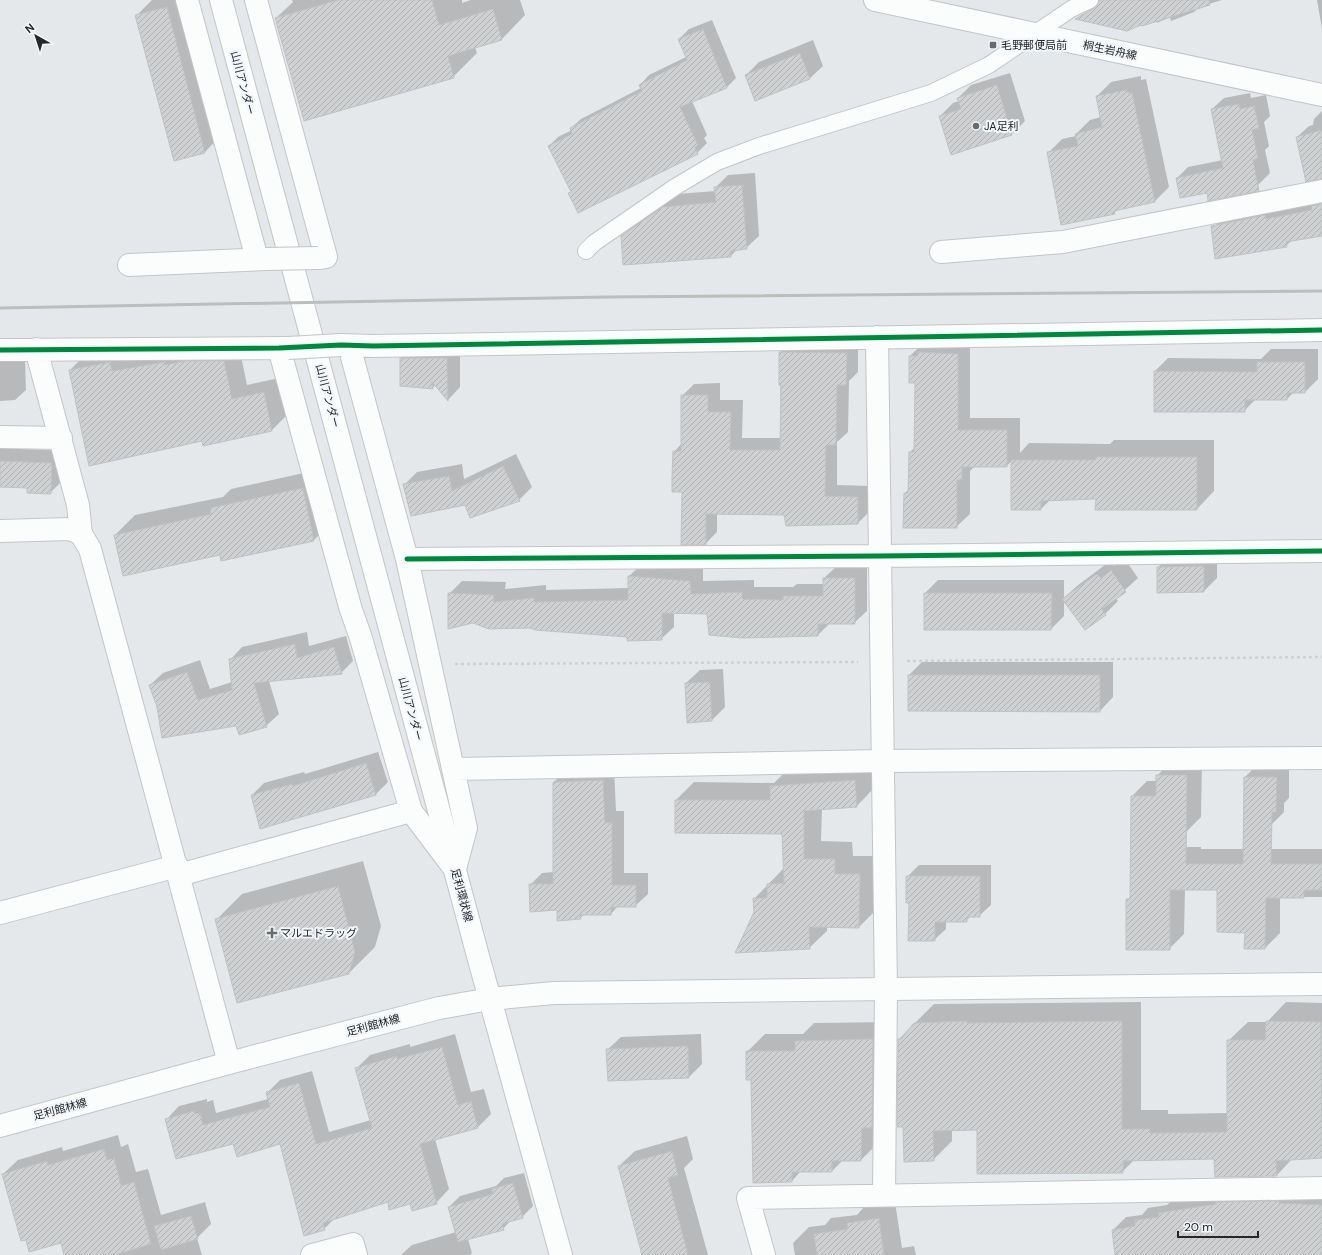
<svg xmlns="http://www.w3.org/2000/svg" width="1322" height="1255" font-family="'DM Sans','Noto Sans JP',sans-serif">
<defs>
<pattern id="building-hatch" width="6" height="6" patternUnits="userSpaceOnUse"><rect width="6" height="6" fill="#ced0d1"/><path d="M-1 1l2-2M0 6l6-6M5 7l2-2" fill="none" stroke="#b1b3b3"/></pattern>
</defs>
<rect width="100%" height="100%" fill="#e5e8ea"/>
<path fill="#0003" d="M152,0H189L224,132L205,152L136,16Z
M292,0H462V3L471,0H520L525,15L502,39L475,47L477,53L453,77L276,18L293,2Z
M1147,0H1222L1199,7L1194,12L1171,21L1170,17L1157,23Z
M1317,0H1322V29Z
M712,20L736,78L726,88L692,101L707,135L704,138L707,143L697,153L570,193L572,191L549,146L558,137L572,130L571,128L581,119L641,88L640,85L649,75L686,57L679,39L689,29Z
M813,40L823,66L809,79L746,75L759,62Z
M1010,73L1025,121L1012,134L940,116L953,103L959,101L958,98L971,85Z
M1141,76V80L1146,79L1169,187L1155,201L1118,209L1114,213L1048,153L1062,139L1076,136V134L1090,120L1101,117L1097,96L1111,82Z
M1250,93L1251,98L1266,95L1270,116L1264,122L1269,146L1265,150L1270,173L1258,185L1209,195L1208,192L1177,178L1188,167L1223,160L1212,109L1224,98Z
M1322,111V172L1297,137L1309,126L1313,125L1314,119Z
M755,173L759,236L746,248L737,249L731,256L622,236L635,223L677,194L716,191L715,188L728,175Z
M1322,203V235L1292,240L1286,246L1213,228L1224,217Z
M792,341H858V372L849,381L848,432L837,442V485L870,486V511L858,523L786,525L785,514L717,513V532L705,544L683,491L674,452L682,443V396L694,384L720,383V400H743L742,438H781L780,353Z
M970,341V418H1020V453L1029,443L1110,444L1114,440H1214V491L1197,509L1096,498L1051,499L1041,509H1012V460L1007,466H975L970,471V514L956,527L905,493L909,489L910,452L915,447L916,382L910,356L923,343Z
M414,345L460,346V387L448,400L435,385L433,388L401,358Z
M239,346L247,385L279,378L287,415L272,430L202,440L70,370L85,355Z
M1271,349H1318V379L1305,392H1294L1287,399H1256L1244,411L1155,371L1168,358L1261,359Z
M25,360L26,390L15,400L0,401V361Z
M0,442L21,443V449L64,451L63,480L50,493L29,487L0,486Z
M516,454L532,487L519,500L466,504L404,485L417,472L462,464L464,479Z
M322,469L333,521L314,540L220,554L115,535L135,515L223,497L231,489Z
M1172,554H1217V578L1204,591L1158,567Z
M1124,558L1138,578L1116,598L1118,601L1105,614L1064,599V616L1051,629H925V593L938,580H1064V598L1077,586L1110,561L1114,566Z
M642,564L703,568V581L754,580V587H793L797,584H824V578L837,566H867V611L854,623H830L818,635L708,613L674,612V627L661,639L628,636L449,594L462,581L506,582L505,589L546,585V590L629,588V576Z
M307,632L309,646L346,636L353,661L341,673L269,681L279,714L266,726L237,724L158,707L150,685L163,673L200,660L210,689L232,682L230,660L242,647Z
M922,662H1113V697L1100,711L909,675Z
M723,669L725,707L712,720L686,683L700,670Z
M378,752L388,782L376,794L252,795L264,783L304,772L305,774Z
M1172,760L1202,761L1201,817L1186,832L1183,847H1201V849H1322V897H1280V933L1265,948L1246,932L1218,889H1185L1184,934L1169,949L1127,900L1131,896L1132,796L1147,781H1157V776Z
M873,763L874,788L857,806L822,809L821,841L852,842L853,856H877V909L859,927L827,926V931L809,948L755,912L754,899L784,868L783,833L676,832V800L694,782L774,783L789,768Z
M1258,764H1289V798L1284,803V812L1271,825L1244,827L1245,777Z
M614,768L616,811H624V873H648V894L635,906H618L611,914H585L580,918L558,909L530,885L542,873L554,872V782L566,770Z
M363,861L381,926L375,947L349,973L216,920L242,894Z
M919,865H991V905L979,916H971L966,921H946V929L934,940L910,902L907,877Z
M1141,1002V1110H1168V1114L1228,1113V1041L1248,1022H1267L1286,1002L1322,1003V1156L1293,1158L1277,1175L1215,1158L1135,1159L1122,1172L978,1129L952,1130V1141L933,1160L899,1039L934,1004Z
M891,1022L879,1142L861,1160H843L832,1171H801L792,1181L752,1079L747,1052L765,1034H803L814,1023Z
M455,1034L471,1092L484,1089L491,1114L478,1127L435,1139L449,1189L436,1203L388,1201L336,1217L324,1229L281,1143H234L166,1120L179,1106L207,1099V1102L213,1100L216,1113L268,1099L267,1093L280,1080L312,1071L329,1132L371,1120L357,1068L370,1055L410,1044V1047Z
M701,1034L702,1064L689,1077L607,1050L621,1037Z
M118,1135L121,1147L128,1144L136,1172L148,1169L161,1215L205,1202L211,1224L197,1238L202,1255H66L62,1241L3,1174L18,1160L62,1147L63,1151Z
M687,1136L693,1159L684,1168L708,1255H643L619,1166L635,1151Z
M524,1173L533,1206L522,1217L511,1220L503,1229L468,1239L472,1253L470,1255H401L412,1245L456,1232L449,1207L460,1196L496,1186L504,1178Z
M1322,1192V1255H1116L1113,1230L1126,1217L1142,1215L1148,1208L1167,1205L1172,1200Z
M895,1202L902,1248L914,1246L916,1255H795L793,1243L809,1227L825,1225L831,1218L857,1215L864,1207Z"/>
<path fill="url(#building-hatch)" stroke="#bfc2c3" d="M338,0H432L439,25L493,9L502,40L448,56L454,78L304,121L275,18Z
M1099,0H1209L1210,5L1142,26L1141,25L1127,31L1075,19L1094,8Z
M167,7L205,153L174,161L135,15Z
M703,29L727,88L680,107L698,145L695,147L698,154L578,213L568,193L571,192L548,146L572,134L570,128L642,91L639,85L687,60L678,39Z
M800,53L810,79L755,101L745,75Z
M997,85L1012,135L951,155L939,116L961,109L957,98Z
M1127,90L1128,93L1132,92L1155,202L1114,211L1115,214L1061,225L1047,152L1078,146L1075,134L1102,127L1096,96Z
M1239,104L1240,109L1254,106L1259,128L1252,130L1258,158L1253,160L1259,191L1208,201L1207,193L1180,198L1176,178L1223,168L1211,109Z
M1322,130V179L1306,182L1296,137Z
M742,185L747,249L731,251V257L623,265L621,236L663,207L716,202L714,187Z
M1322,204V236L1286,242L1287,247L1215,259L1211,226L1265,215L1266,219L1312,210L1311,206Z
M779,352L847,353L846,385H837L836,445H826L825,496L858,497V524L786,526L784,515L706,514V545H681L682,492H672V478L673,451H681V395H708V412H731L730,450H780L781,385H779Z
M918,352L958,354V430H1007V467H962V480H957V528H903L904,493H908L909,452H914L915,383H909V356H918Z
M400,358H447L448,401L432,382L433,389L400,386Z
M185,361H224L232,399L264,392L272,431L203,446L202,441L89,466L69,370L110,362L112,371L165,362V365Z
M1257,362H1305V393H1287V400H1245V412H1154V371L1257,372Z
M1096,457H1197V510H1095L1096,499L1041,501V510H1011V460H1096Z
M0,461L52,463L51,494L27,493V488L0,487Z
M503,466L520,501L470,518L465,505L411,516L403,484L449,476L452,491Z
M303,488L314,541L221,561L220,555L123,576L114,535L211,514L210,508Z
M1204,566V592L1157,593V567Z
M1111,570L1126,592L1102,609L1106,615L1085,630L1062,599L1097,574L1101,578Z
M628,576L690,581L691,594L742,592V599L783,600V596H823V578H855V624H818V636L742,638L709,635L707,614L662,613V640L627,641V637L535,630L530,628L489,629L473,623L448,629V593L494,595L493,602L534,598V602L628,600Z
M924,593H1052L1051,630H924Z
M295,644L297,658L334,647L342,674L254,683L267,727L239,735L236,726L162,738L157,707L149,685L187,672L198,700L232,690L229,659Z
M908,675H1100V712L908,711Z
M710,682L712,721L687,723L685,683Z
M366,763L376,795L260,829L251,795L292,784L293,786Z
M1156,775H1187L1186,864H1243L1244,777H1277L1276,812H1272L1271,864H1322V890H1304V898H1266L1265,949H1244L1245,933L1217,932V890H1170V950H1126V899H1130L1131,796H1156Z
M603,780L605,823L612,822V885H636V907H611V915H580L581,919L557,921V910L530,912L529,884H553V782Z
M855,780L857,807L804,811V859H835V874H860L859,928L809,927L810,949L735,953L754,912L753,898H767V884L784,883L782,834L675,833V800H770V786Z
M906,876H980V917H967V922H935V941H908L909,903H906Z
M338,886L355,952L349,974L237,1003L215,919Z
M967,1021V1023L1122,1021V1129H1150V1133L1227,1132V1040H1265L1266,1021L1321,1022L1322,1158L1276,1161L1277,1176L1215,1177L1214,1159L1123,1161V1173L977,1174V1130L933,1131L934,1161L904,1162L903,1127H897L898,1039H901L914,1023Z
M873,1039L872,1128H862L861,1161H832V1172H792V1182L753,1183L751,1080H746V1051H795V1041Z
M688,1046L689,1078L608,1081L606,1049Z
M442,1047L458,1105L471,1101L478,1128L420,1144L437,1204L412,1211L410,1204L389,1210L388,1202L323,1223L325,1230L304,1236L280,1144L237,1157L233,1144L176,1159L165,1119L194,1111V1114L200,1113L203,1125L270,1107L266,1092L299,1083L316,1144L372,1128L355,1068L397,1056V1059Z
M104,1149L107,1160L114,1158L121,1186L134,1182L151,1244L115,1255H64L61,1243L29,1252L26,1240L21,1241L2,1174L47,1161L48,1165Z
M672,1151L678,1175L668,1178L688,1255H642L618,1166Z
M513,1183L523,1218L502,1224L504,1230L458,1242L448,1207L493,1194L492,1189Z
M1279,1201V1203L1322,1205V1255H1115L1112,1230L1135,1226V1220L1159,1217L1158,1213L1216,1204V1202Z
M191,1216L198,1239L161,1250L154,1226Z
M879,1218L884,1255H817L814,1234L848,1229L847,1223Z"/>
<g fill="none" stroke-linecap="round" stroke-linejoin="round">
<defs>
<path id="lane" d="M586,251L594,243L675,187L717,162L759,146L931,93L989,65L1071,9L1090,0"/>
<path id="street" d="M187,0L257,259
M256,0L326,257L318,258
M941,252L1063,242L1322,191
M129,265L266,259
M877,337L886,990L884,1195
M341,345L373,346L1322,330
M349,346L407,559L466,828L455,869
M279,348L351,610L360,635L411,811L454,868
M36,349L78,505L81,534
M0,350L288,348
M0,437L61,438
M407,559L880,556L1322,551
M454,769L883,761L1322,758
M179,875L411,811
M0,913L177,866
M312,1255L353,1244L356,1255
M764,1255L748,1198L1322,1188"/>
<path id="secondary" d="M0,531L70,529L81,534L90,549L229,1063
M490,999L554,993L1322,984"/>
<path id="primary" d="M221,0L478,956L561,1255
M875,0L1322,95
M0,1126L229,1063L439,1008L490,999"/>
</defs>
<use href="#lane" stroke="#c3c5c6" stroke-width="18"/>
<use href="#street" stroke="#c3c5c6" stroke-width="24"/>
<use href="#secondary" stroke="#c3c5c6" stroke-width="24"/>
<use href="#primary" stroke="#c3c5c6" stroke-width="24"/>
<path stroke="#d0d0d0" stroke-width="2.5" stroke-dasharray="3 3" stroke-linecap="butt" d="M907,661L1322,657
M455,664L858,662"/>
<use href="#lane" stroke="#fbfcfc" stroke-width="16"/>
<use href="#street" stroke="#fbfcfc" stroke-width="22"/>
<use href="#secondary" stroke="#fbfcfc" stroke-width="22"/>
<use href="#primary" stroke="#fbfcfc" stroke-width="22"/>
<path stroke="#bcbdbd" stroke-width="3" d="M0,308L608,297L1322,291"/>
<defs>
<path id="street-bridge" d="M266,259L318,258
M288,348L341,345"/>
</defs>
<use href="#street-bridge" stroke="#c3c5c6" stroke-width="24" stroke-linecap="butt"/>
<use href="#street-bridge" stroke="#fbfcfc" stroke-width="22"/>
<defs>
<path id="cycleway" d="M0,350L279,348L341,345L373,346L1322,330
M407,559L880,556L1322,551"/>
</defs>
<use href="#cycleway" stroke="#f0f6f9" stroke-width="8"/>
<use href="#cycleway" stroke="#00873e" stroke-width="5"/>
</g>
<g fill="#696b6d" stroke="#f0f6f9" stroke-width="1.5">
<rect x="989" y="41" width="8" height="8" rx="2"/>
<circle cx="976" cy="126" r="4"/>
<path d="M270 927h4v4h4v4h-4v4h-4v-4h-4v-4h4z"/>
</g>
<g text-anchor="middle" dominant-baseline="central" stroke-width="4" stroke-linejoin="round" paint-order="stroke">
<g font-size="11" fill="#262729" stroke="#f0f6f9" text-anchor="start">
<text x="1001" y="45">毛野郵便局前</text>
<text x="984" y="126">JA足利</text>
<text x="280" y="933">マルエドラッグ</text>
</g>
<g font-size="11" fill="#262729" stroke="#f0f6f9">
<text transform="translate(1110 50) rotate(12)">桐生岩舟線</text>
<text transform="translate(243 83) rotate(75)">山川アンダー</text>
<text transform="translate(328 396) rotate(75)">山川アンダー</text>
<text transform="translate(411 709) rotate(75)">山川アンダー</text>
<text transform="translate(462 895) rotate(75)">足利環状線</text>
<text transform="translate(373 1025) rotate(-15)">足利館林線</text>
<text transform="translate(60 1109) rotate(-15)">足利館林線</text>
</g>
</g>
<g transform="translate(36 36) rotate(321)" stroke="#f0f6f9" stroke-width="3" paint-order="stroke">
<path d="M0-3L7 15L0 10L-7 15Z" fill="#262729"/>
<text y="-6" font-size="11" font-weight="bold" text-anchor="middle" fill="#262729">N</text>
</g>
<path d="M1178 1231v6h80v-6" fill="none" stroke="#262729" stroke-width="2"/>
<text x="1184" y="1231" font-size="12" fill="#262729" stroke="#f0f6f9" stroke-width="3" paint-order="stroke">20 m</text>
</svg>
